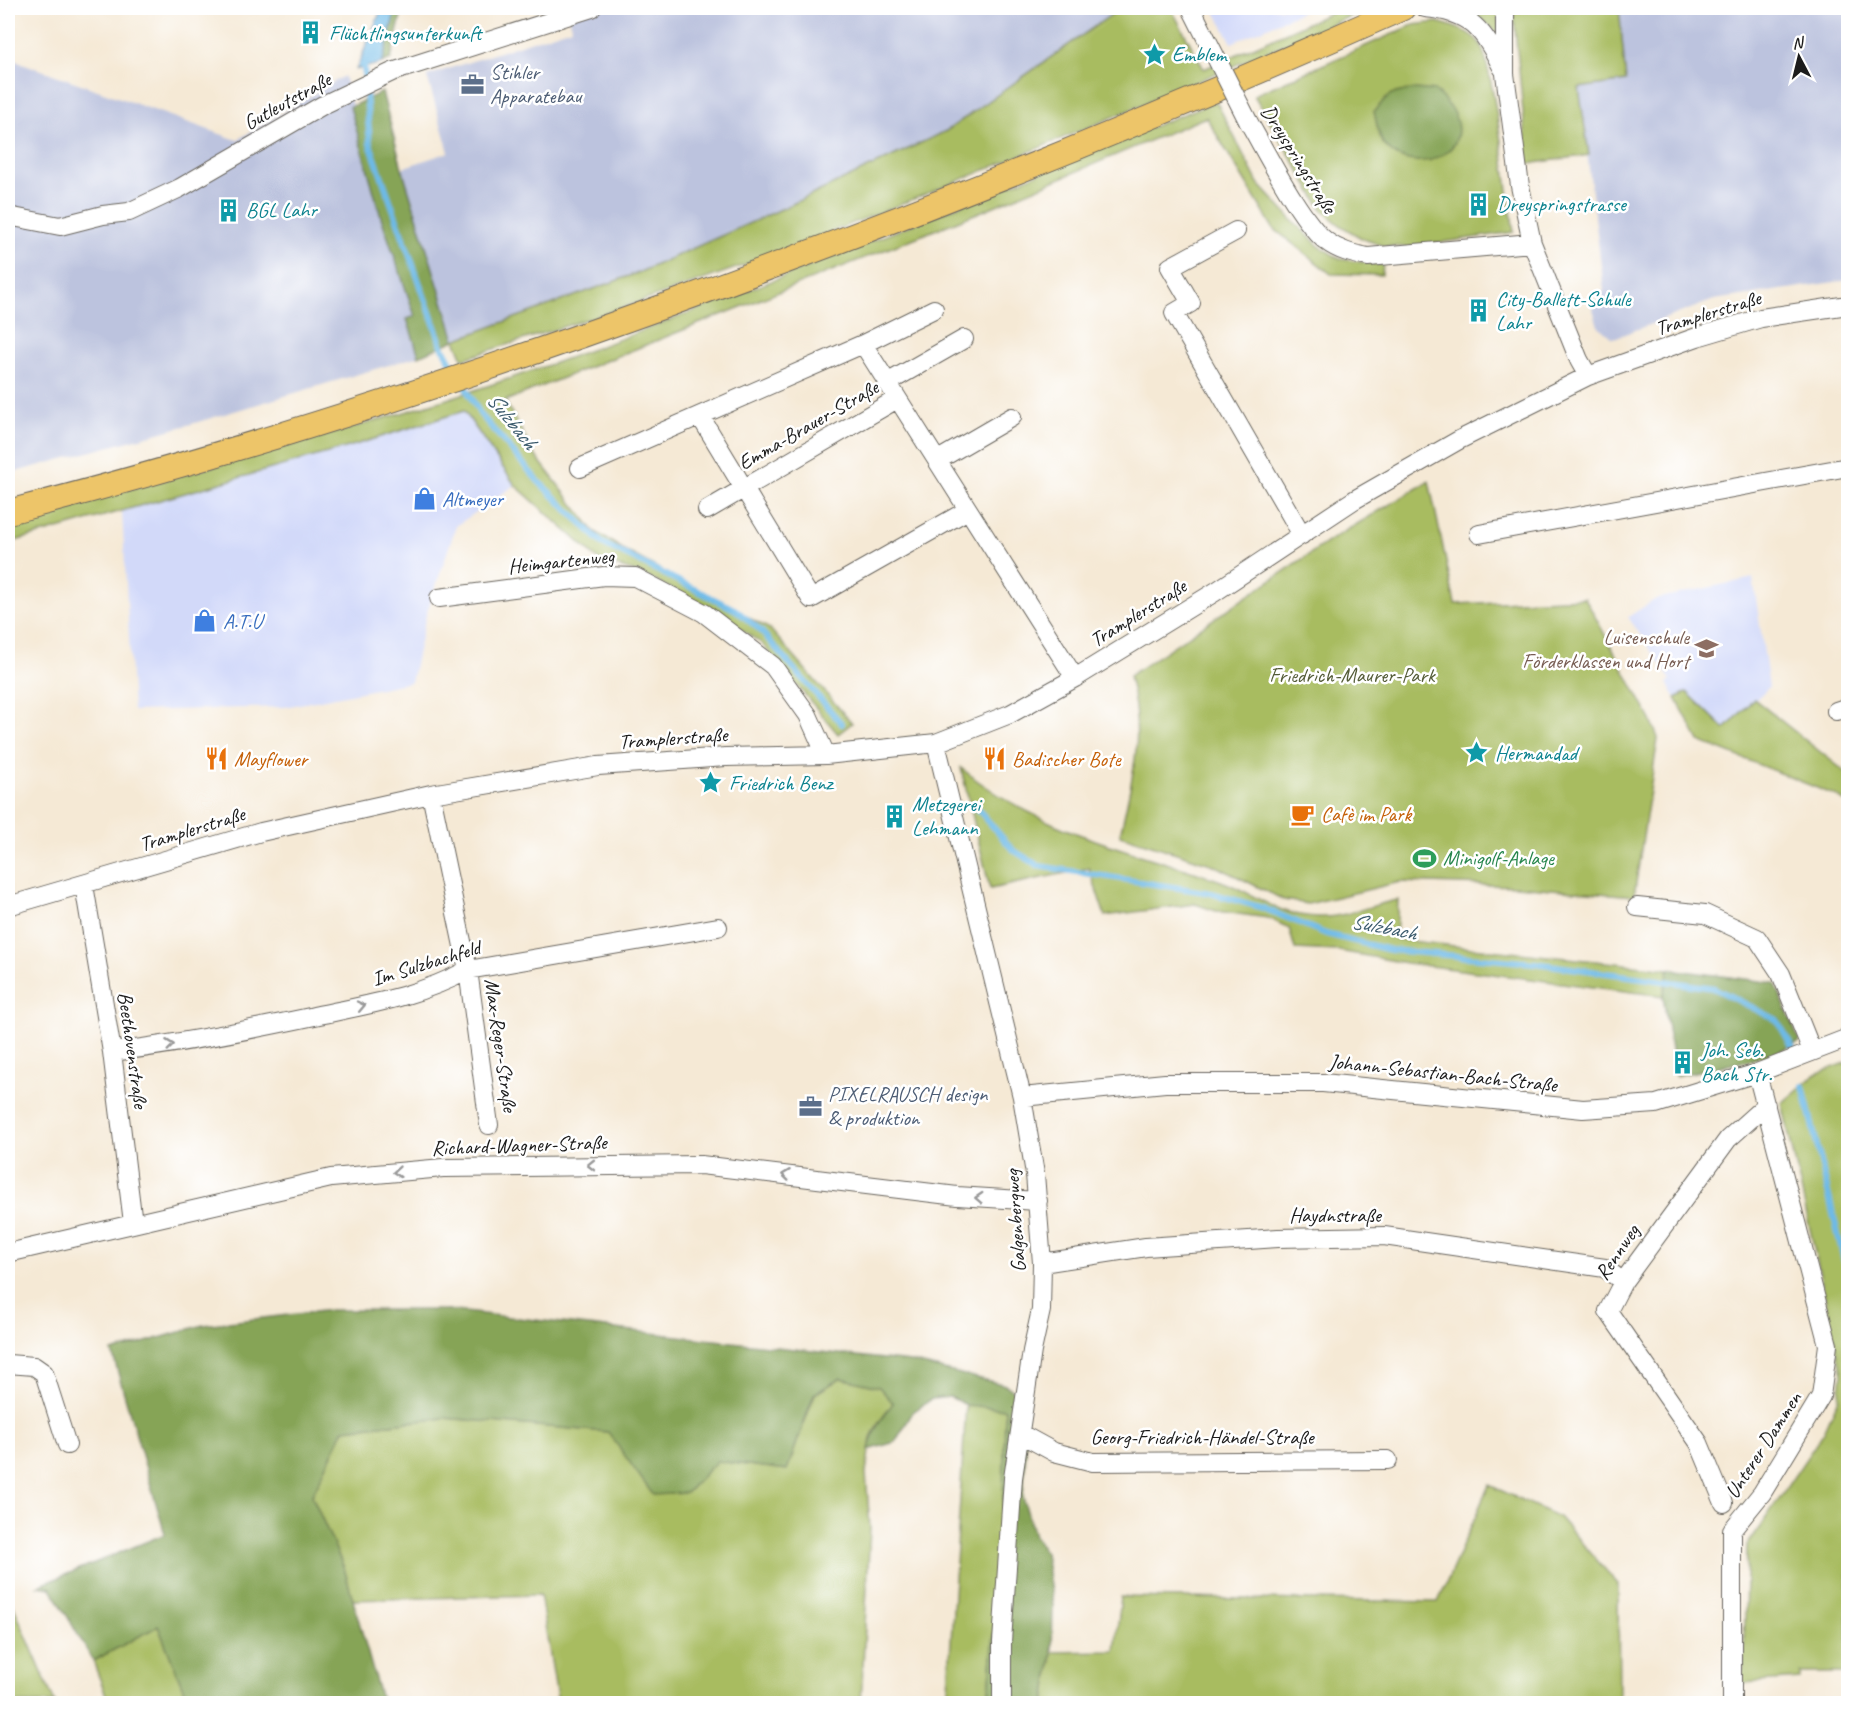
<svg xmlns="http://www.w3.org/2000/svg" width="1856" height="1711" font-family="Caveat,sans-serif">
<rect width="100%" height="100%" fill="#fff"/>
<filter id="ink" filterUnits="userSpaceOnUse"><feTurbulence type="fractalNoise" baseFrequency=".0167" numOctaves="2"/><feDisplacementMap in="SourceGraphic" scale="12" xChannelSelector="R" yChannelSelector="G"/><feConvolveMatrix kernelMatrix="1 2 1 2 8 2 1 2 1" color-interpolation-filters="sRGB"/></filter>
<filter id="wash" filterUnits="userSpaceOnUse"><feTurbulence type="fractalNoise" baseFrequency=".008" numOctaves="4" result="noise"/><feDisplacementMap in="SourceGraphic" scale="24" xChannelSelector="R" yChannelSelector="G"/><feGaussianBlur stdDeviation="1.35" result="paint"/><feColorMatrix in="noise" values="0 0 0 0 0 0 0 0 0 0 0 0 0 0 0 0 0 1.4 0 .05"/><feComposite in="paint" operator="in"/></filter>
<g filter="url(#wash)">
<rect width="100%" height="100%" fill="#f5e9d5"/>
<path fill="#d2d9f9" d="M1213,8H1310L1232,43Z
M464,411L515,485L456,526L426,615L411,682L285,707L133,711L122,511L345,448Z
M1753,578L1769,687L1725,729L1687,692L1676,698L1667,683L1671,680L1628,617L1656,599Z"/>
<path fill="#bcc3de" d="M565,8H1121L946,131L786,207L640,272L455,340L402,168L449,152L427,76L572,28Z
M1619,8H1848V280L1714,300L1617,337L1612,338L1598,326L1593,309L1604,290L1579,88L1626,81Z
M8,58L237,140L344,76L381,217L415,316L407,320L419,356L188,425L8,474Z"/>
<path fill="#a8bc61" stroke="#626c3e" stroke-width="1.5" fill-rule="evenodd" d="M1121,8H1171L1204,69L1341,8H1369C1178,90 986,172 792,247C684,289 573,324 463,359L455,340L640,272L786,207L946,131Z
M1460,8H1498L1499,35L1482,19Z
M1513,8H1619L1626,81L1579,88L1589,155L1528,164Z
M1437,22C1451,26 1468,30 1478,41C1492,55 1509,202 1514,232L1408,247L1384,246L1363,239L1341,226L1323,211L1254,95L1413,25ZM1383,142L1431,161L1398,156Z
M1216,101L1258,183L1293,221L1319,246L1340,259L1383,265L1382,275L1331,274L1273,228L1206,117L980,212L505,401L535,455L594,531L624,550L770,629L852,723L838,734L762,644L711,608L639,573L600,561L515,485L464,411L345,448L8,543V522C200,469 395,422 582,353C796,275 1005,186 1216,101Z
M1429,481L1455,604L1585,598L1651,720L1658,738L1634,896L1516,886L1400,882L1308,904L1284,900L1214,865L1120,835C1133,775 1145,738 1129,676L1332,539Z
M1687,692L1725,729L1754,699L1848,774V804L1837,796L1699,741L1676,698Z
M961,768C1042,834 1126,848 1221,881C1257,894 1276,916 1319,917C1346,918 1372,904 1398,900L1396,939C1487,951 1578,958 1669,969L1663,996L1406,963L1339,951L1295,949L1289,928L1268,918L1216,911L1195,904L1105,916L1089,868L990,889Z
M1848,1062V1673H1800V1679L1743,1683L1747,1546L1824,1432L1839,1398L1842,1374L1782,1103L1816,1074Z
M841,1378L879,1387L894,1403L879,1422L871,1437L866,1473L870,1529L861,1703H558L540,1595L353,1600L344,1568L312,1496L344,1429L444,1418L608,1432L686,1493L717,1461L787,1470L815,1394Z
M966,1405L1006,1408L1002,1543L988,1703L947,1704Z
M1489,1485L1559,1517L1618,1584L1619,1703L1045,1704L1052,1652L1115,1651L1121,1597L1438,1602Z
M8,1600L13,1605L55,1703H8Z
M158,1626L189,1703H109L93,1661Z"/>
<path fill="#86a457" stroke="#51603a" stroke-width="1.5" d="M396,8H403L391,59L382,63Z
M1415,89L1435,91C1498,146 1414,186 1383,143C1378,135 1376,121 1374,111L1391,94Z
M382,92L402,168L455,340L419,356L407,319L415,316L381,217L350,107Z
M1669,969L1775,983L1800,1042C1762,1061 1716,1067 1675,1076L1663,996Z
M331,1310H447L911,1362L1006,1385L1022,1398L1026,1448L1023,1497L1034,1536L1045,1553L1053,1605L1052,1652L1045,1703H988L1002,1544L1005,1409L966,1405L950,1397L932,1399L913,1412L895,1442L869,1450C872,1431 882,1418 893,1403L879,1387L841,1378L814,1394L787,1470L717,1461L686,1493L653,1495L608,1432L444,1418L344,1429L312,1496L344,1568L382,1703H189L158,1626L93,1661L51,1588L38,1586L165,1534L112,1352L203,1325Z"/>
<path fill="#6dbae7" stroke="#446b82" stroke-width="1.5" d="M382,8H396L382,63L356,70Z"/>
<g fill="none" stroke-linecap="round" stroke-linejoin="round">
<path stroke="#6dbae7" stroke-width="6" d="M366,63L364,68L370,144L442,346L456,372
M463,383L480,414L538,481L602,543L736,610L760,630L842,724
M976,807L1013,850L1039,866L1211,893L1263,908L1326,934L1390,950L1535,963L1714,988L1777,1020L1793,1048
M1803,1086L1848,1277"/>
</g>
</g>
<g filter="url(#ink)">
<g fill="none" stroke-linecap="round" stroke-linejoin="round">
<defs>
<path id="minor" d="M1425,8C1472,12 1483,30 1503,69
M1505,8V74L1520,186L1532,243L1579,360L1588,376
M1248,121C1265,150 1301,222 1326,241C1339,251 1353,254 1368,257L1532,243
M8,216L60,226L103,215L129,212L180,188L323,105L392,72L592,8
M1236,231L1170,267L1191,303L1174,313L1302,535
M863,344L934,309
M887,383L964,339
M700,416L811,599L968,510
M938,460L1012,417
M580,468L863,344L1075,678
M707,510L897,399
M1479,534L1848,467
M439,598L604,576L635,577L704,613L773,666L808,715L826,755
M1836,711L1848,707
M936,743L1022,1097L1035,1174L1042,1263L1041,1310L1032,1351L1013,1478L1002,1642V1704
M431,794L468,970L489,1125
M84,885L112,1052L133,1223
M8,906L261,832L431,794L598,766L726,757L826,755L936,743L1010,714L1075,678L1215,592L1354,500L1459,440L1588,376L1697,337L1761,318L1848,305
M1637,907L1705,914L1757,938L1781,974L1812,1051
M112,1052C179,1044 244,1031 310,1017C365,1005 418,997 468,970L718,927
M1022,1097L1165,1083H1323L1583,1109L1656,1104L1757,1073L1848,1038
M8,1253L331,1178L443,1168L701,1165L957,1196L1038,1201
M1042,1263L1146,1247L1278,1238L1384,1236L1605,1268L1623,1282
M8,1364L34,1366L44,1373L67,1445
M1021,1434L1054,1452L1093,1462L1388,1460
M1724,1503L1699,1443L1608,1311L1623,1282L1728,1139L1766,1105
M1732,1704V1530L1762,1493L1821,1396L1828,1345L1757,1073"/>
<path id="major" d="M8,512C232,455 452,383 670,304C918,214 1162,116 1403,8"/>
</defs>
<use href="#minor" stroke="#68645d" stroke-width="20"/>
<use href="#major" stroke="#68645d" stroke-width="26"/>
<use href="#minor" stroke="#fff" stroke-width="18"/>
<use href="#major" stroke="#edc569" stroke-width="24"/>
<defs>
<path id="minor-bridge" d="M1191,8L1248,121"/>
</defs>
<use href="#minor-bridge" stroke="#68645d" stroke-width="20" stroke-linecap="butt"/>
<use href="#minor-bridge" stroke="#fff" stroke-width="18"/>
</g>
<defs><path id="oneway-chevron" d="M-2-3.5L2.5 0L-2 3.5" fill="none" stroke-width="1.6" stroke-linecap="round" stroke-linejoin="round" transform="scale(1.5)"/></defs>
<g stroke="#999">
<use href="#oneway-chevron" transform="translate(361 1006) rotate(-12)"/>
<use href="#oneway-chevron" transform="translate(170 1045) rotate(-7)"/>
<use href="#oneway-chevron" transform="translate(591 1165) rotate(179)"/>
<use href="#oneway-chevron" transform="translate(397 1172) rotate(175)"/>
<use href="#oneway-chevron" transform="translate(786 1175) rotate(-173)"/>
<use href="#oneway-chevron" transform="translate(979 1198) rotate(-177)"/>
</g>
</g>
<defs>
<symbol id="building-bare" viewBox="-9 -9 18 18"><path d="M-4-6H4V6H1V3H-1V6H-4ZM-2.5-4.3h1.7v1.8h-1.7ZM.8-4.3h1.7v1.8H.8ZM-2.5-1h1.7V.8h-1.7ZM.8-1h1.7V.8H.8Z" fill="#0f9aa8" stroke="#fff" stroke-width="2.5" paint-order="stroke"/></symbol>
<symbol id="sight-bare" viewBox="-9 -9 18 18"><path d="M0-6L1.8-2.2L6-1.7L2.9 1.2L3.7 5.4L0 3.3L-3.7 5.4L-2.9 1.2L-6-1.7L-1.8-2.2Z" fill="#0f9aa8" stroke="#fff" stroke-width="2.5" paint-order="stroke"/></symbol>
<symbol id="office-bare" viewBox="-9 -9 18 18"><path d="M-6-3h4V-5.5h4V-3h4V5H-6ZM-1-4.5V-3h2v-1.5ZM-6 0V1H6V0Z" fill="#5c6f8a" stroke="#fff" stroke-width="2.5" paint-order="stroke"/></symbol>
<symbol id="shop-bare" viewBox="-9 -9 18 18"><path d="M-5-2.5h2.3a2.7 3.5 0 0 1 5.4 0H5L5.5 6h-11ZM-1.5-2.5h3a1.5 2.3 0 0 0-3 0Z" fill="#3f7fe0" stroke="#fff" stroke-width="2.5" paint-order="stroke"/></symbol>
<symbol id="school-bare" viewBox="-9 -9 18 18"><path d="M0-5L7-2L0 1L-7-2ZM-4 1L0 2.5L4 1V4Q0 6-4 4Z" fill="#8d6e63" stroke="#fff" stroke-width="2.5" paint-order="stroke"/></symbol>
<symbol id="restaurant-bare" viewBox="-9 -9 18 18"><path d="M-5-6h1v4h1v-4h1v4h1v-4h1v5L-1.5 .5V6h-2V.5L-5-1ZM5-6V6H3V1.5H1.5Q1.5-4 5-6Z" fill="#e8710a" stroke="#fff" stroke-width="2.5" paint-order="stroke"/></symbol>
<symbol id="cafe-bare" viewBox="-9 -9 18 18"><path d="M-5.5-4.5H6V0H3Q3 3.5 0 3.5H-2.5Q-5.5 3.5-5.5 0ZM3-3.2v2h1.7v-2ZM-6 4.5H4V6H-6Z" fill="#e8710a" stroke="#fff" stroke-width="2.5" paint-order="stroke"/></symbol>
<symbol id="stadium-bare" viewBox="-9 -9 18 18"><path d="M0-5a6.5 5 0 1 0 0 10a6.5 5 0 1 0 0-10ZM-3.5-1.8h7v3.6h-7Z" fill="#2e9e5b" stroke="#fff" stroke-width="2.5" paint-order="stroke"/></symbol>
</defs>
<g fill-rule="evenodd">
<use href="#building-bare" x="294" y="16" width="33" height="33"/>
<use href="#sight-bare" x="1138" y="38" width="33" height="33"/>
<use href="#office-bare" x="456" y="68" width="33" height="33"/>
<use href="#building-bare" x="1462" y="188" width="33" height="33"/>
<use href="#building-bare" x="212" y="194" width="33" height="33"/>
<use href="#building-bare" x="1462" y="294" width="33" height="33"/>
<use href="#shop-bare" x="408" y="482" width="33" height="33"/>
<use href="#shop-bare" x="188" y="604" width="33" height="33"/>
<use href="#school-bare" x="1690" y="632" width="33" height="33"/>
<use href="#sight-bare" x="1460" y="736" width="33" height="33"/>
<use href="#restaurant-bare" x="200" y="742" width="33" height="33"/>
<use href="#restaurant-bare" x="978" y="742" width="33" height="33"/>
<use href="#sight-bare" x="694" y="766" width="33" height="33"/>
<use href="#cafe-bare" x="1286" y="798" width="33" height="33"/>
<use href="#building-bare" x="878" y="800" width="33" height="33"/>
<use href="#stadium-bare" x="1408" y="842" width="33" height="33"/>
<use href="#building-bare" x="1666" y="1046" width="33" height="33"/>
<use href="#office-bare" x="794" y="1090" width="33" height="33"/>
</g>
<g text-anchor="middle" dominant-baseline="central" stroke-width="5" stroke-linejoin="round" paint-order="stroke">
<g font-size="21" fill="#0d838f" stroke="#fff" text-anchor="start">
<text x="329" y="33">Flüchtlingsunterkunft</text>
<text x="1172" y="54">Emblem</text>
<text x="1497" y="204">Dreyspringstrasse</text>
<text x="246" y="210">BGL Lahr</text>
<text x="1496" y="299">City-Ballett-Schule<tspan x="1496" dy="24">Lahr</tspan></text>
<text x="1495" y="753">Hermandad</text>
<text x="729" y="783">Friedrich Benz</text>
<text x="912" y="804">Metzgerei<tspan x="912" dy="24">Lehmann</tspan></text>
<text x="1701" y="1050">Joh. Seb.<tspan x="1701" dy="24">Bach Str.</tspan></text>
</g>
<g font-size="21" fill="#4e5e75" stroke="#fff" text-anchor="start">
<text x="490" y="72">Stihler<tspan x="490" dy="24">Apparatebau</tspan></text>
<text x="828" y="1094">PIXELRAUSCH design<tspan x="828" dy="24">&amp; produktion</tspan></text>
</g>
<g font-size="21" fill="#1c1c1c" stroke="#fff">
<text transform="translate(287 101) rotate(-29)">Gutleutstraße</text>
<text transform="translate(1299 159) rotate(58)">Dreyspringstraße</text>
<text transform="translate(1708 313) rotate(-17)">Tramplerstraße</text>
<text transform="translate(808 425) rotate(-30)">Emma-Brauer-Straße</text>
<text transform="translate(561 561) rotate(-6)">Heimgartenweg</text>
<text transform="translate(1138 613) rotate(-32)">Tramplerstraße</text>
<text transform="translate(673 738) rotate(-4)">Tramplerstraße</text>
<text transform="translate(192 829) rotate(-17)">Tramplerstraße</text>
<text transform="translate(426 963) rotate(-17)">Im Sulzbachfeld</text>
<text transform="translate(501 1045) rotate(82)">Max-Reger-Straße</text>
<text transform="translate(133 1050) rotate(82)">Beethovenstraße</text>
<text transform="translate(1443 1073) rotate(6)">Johann-Sebastian-Bach-Straße</text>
<text transform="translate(519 1145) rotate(-2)">Richard-Wagner-Straße</text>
<text x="1335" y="1215">Haydnstraße</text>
<text transform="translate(1015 1221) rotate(-94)">Galgenbergweg</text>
<text transform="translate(1617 1252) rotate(-56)">Rennweg</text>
<text x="1202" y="1437">Georg-Friedrich-Händel-Straße</text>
<text transform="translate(1763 1445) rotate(-57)">Unterer Dammen</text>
</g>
<g font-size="21" fill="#366cbe" stroke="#fff" text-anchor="start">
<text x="442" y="499">Altmeyer</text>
<text x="223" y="621">A.T.U</text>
</g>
<g font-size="21" fill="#785e54" stroke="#fff" text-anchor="end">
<text x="1689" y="637">Luisenschule<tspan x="1689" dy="24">Förderklassen und Hort</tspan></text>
</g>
<g font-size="21" fill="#545c38" stroke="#fff">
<text x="1352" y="675">Friedrich-Maurer-Park</text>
</g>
<g font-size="21" fill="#c56008" stroke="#fff" text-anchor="start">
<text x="234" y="759">Mayflower</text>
<text x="1012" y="759">Badischer Bote</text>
<text x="1321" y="814">Cafè im Park</text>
</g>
<g font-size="21" fill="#27864d" stroke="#fff" text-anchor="start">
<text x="1443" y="858">Minigolf-Anlage</text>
</g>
<g font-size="22" font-style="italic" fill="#3c5b6d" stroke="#fff">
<text transform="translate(512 421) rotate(51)">Sulzbach</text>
<text transform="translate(1384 927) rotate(11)">Sulzbach</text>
</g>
</g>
<rect width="1856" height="1711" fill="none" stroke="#fff" stroke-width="30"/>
<g transform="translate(1799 57) rotate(353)" stroke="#ffffff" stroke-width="4.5" paint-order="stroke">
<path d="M0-4.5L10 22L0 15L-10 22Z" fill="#1c1c1c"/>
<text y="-9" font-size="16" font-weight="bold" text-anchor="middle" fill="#1c1c1c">N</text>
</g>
</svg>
